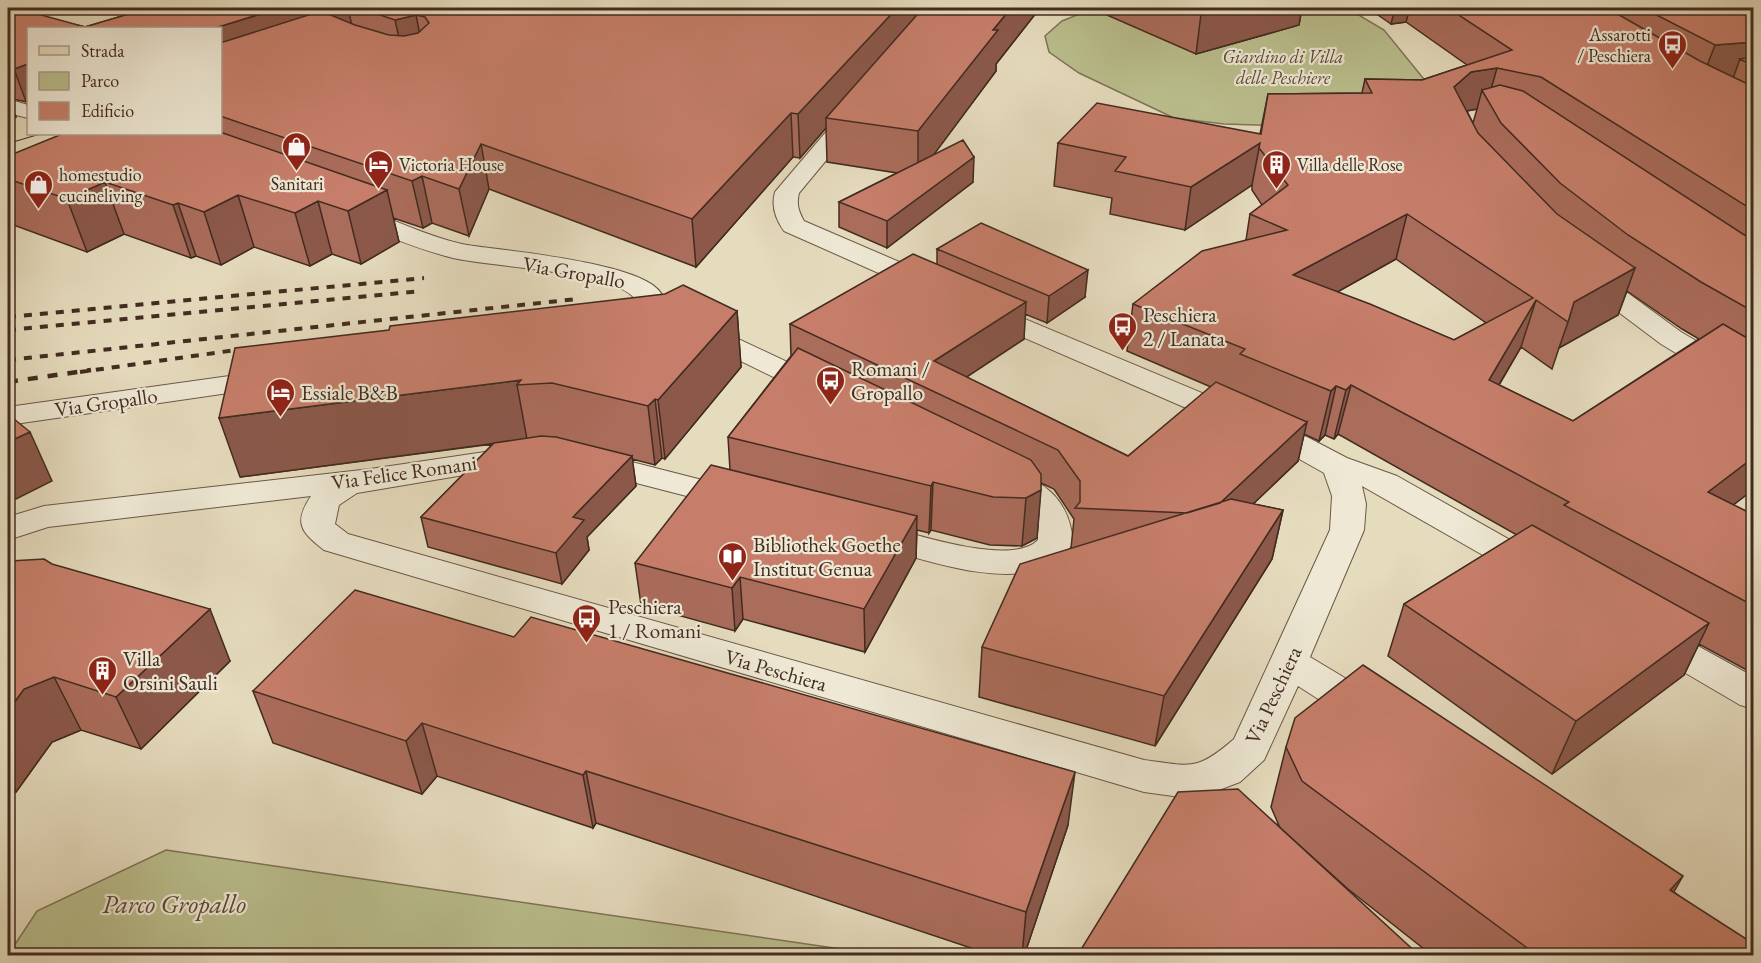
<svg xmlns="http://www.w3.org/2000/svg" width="1761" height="963" font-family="'EB Garamond',serif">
<rect width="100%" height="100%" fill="#e5dbbd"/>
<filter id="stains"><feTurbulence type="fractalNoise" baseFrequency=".00333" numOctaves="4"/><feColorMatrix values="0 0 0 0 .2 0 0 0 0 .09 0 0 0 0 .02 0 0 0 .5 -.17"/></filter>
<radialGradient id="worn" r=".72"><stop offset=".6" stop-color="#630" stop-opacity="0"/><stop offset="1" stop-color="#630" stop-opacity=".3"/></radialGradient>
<path fill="#babe8d" stroke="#7e7456" stroke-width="1.5" d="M1070,8H1347L1384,30L1445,105L1316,127L1224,124L1174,118L1079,73L1049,52L1045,36L1062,21L1082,13Z
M166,850L882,955H8L37,911Z"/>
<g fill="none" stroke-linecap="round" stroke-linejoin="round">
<defs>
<path id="minor" d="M8,99L28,105V118L8,113Z
M856,104L864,106L867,111L799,193C796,204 799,212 804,221L939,279L943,285L939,291L929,293L919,291L784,231C776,220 771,206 775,192L848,106Z
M354,207C391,217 425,236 462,244C485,250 693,263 660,311L650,313L640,311C638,307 637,302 635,299C615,271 490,267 453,258C416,249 381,233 345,220L341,215L345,210Z
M1586,267L1595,269L1681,332L1754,375V397L1743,394L1661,344L1577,281L1573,275L1577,269Z
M984,302L1307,437L1347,458L1397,476L1549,562L1554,570L1549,578L1536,582L1523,578L1362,486L1366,504L1364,530L1310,657L1385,702L1391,713L1385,724L1371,728L1357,724L1298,686L1264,760L1240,782L1195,799L1144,792L324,550C301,532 293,523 311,496L48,527L8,540V517L44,506L370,469L518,447L529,450L534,457L529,464L357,493L339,505L335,524L348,534L1144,760C1191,766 1196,772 1234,739L1330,530L1332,496L1324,473L1285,451L974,316L970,310L974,304Z
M700,321L832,383L836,389L832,395L821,398L810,395L690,336L686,330L690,324Z
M272,370L283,373L287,379L283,385L8,425V407Z
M589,451L749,492L754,499L749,506L737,509L578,468L573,461L578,454Z
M999,467C1041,478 1069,496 1073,542C1069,549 1063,559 1056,563C1005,592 914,556 862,542L857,534L862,526L874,523C909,532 1011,568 1038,540C1035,485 1003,507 983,477L987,470Z
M1654,625L1667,629L1754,677V709L1740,705L1641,647L1635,638L1641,629Z"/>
<path id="major" d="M42,134H75L72,139L8,158V144Z"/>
</defs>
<use href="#minor" stroke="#6b5747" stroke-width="2"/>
<use href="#major" stroke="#422b20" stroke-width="2"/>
<use href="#minor" fill="#eee8d4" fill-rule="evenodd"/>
<use href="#major" fill="#e5dbbd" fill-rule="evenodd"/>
<path stroke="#422b20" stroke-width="4" stroke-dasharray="8 8" stroke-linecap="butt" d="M8,317L424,278
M8,330L421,291
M8,360L577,299
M80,372L250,348"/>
<path stroke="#422b20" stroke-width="4.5" stroke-dasharray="10 10" stroke-linecap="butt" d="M8,382L91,370"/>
</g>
<path fill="#aa6c5b" stroke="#422b20" stroke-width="1.5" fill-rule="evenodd" d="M8,8L85,27L149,8H1040L996,64V71L933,155L973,182L887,248L839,227V202L897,173L827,162L826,128L800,158L793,157L696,267L489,189L469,236L432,223L423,228L393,218L399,242L361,264L332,254L310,266L254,247L221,265L196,256L191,258L124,234L87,252L8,223V156L220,134V28H28V107L27,102L8,98L16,117L8,120Z
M1091,8H1302L1299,25L1196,54Z
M1368,8H1754V489L1733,505L1754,515V674L1699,644L1684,675L1552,774L1388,656L1404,604L1517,535L1338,434L1334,439L1325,435L1319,441L1304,434L1298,461L1253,504L1283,510L1272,559L1155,746L979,697L982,647L1071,548L1074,519L1054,489L1041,483L1037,538L1022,546L990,545L931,530L929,533L917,530L916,558L865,652L743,619L735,631L641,605L635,563L730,470L728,437L791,356L790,324L937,264V249L1085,297L1047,323L1025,314L1024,339L966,377L1128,456L1211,387L1127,351L1133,304L1246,240L1250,214L1262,205L1252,190V185L1185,230L1110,214L1112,198L1054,186L1058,143L1260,134L1268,94L1362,93L1365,79L1422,80L1467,65L1406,22L1391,24ZM1477,109L1473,123L1467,111ZM1396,259L1486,323L1454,340L1337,292ZM1627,291L1682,329L1699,339L1573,421L1499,385L1521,347L1552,369L1559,348L1618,315Z
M737,311L741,367L665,459L662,458L655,465L632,459L636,486L587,537L589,550L562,584L428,547L421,517L493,444L240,477Z
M8,563L230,661L141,749L81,730L52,742L16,792H8Z
M253,691L1068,825L1024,956H995L596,823L593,828L437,776L422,794L273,743Z
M1286,747L1674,892L1754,956H1433L1348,889L1280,828L1271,807Z"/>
<path fill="#8b584a" stroke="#422b20" stroke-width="1.5" d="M280,8H348L352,26L220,71V28H215Z
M897,8H931L826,118V128L800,158L798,114Z
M1011,8H1040L996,64V71L918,176V131L993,30Z
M1227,8H1302L1299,25L1196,54L1201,14Z
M1395,8H1410L1406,22L1391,24Z
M416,15L424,55L404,61L395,20Z
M1754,42V66L1740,59L1732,81L1700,84L1715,45Z
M28,64V107L14,69Z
M1497,68L1488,100L1482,90L1477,109L1461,112L1454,87L1471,72Z
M8,96L16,117L8,120Z
M791,113L793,157L696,267L692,219Z
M1260,143L1252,185L1185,230L1191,187Z
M481,144L489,189L469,236L459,189Z
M974,157L973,182L887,248V221Z
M422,176L432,223L423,228L412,181Z
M105,182L124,234L87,252L67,199Z
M387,190L399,242L361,264L348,211Z
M238,195L254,247L221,265L204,212Z
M318,201L332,254L310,266L295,213Z
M178,203L196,256L191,258L173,205Z
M1407,214L1396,259L1284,322L1293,275Z
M1635,268L1618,315L1559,348L1568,322L1574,302Z
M1088,270L1085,297L1047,323L1049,296Z
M1536,300L1521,347L1473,429L1489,380Z
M1026,302L1024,339L941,394L934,361Z
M737,311L741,367L665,459L658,400Z
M521,380L517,385L527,439L240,477L219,418Z
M1351,385L1338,434L1334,439L1346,390Z
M1336,386L1325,435L1319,441L1331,391Z
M655,399L662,458L655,465L648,406Z
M1307,422L1298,461L1201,554L1208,514Z
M30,432L52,481L8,503V442Z
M632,456L636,486L587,537L589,550L562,584L556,553L573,517Z
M1754,457V489L1684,543L1708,492Z
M933,482L931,530L929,533L931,486Z
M1041,490L1037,538L1022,546L1026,498Z
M1283,510L1272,559L1155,746L1164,696Z
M917,516L916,558L865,652L864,609Z
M740,577L743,619L735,631L732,588Z
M210,609L230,661L141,749L116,697Z
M1709,623L1684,675L1552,774L1576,721Z
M54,677L81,730L52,742L16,792L8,777V711L24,689Z
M422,723L437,776L422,794L406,741Z
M586,771L596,823L593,828L583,775Z
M1075,772L1068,825L1024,956H1022L1026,912Z
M1683,876L1649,936L1670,890Z"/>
<path fill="#c67e6a" stroke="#422b20" stroke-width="1.5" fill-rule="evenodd" d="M8,8H16L85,27L149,8H280L215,28H28V64L14,69L12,61L8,60Z
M359,8H897L798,114L791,113L692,219L481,144L459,189L422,176L412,181L220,116V43L321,11L355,25L389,35L404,36L418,33L429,23L425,17L416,15L395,20Z
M923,8H1011L993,30H998L918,131L826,118Z
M1185,8H1227L1201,14Z
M1448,8H1607L1700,61L1754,87V211L1541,77L1497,68L1471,72L1454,87L1478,133L1557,214L1635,268L1574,302L1568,322L1536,300L1489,380L1573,421L1723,324L1754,342V457L1708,492L1754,515V606L1564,505L1569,502L1351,385L1346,390L1336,386L1331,391L1240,354L1245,349L1133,304L1202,251L1287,230L1250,214L1288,185L1259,148L1260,143L1191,187L1115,171L1126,157L1058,143L1097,103L1261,134L1268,94L1372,93L1365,79L1422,80L1512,50ZM1407,214L1533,298L1454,340L1370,304L1293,275Z
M1643,8H1754V42L1715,45Z
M1754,57V66L1740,59Z
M1500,85L1523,91L1749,238L1754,239V312L1701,282L1628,235L1560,183L1501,123L1482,90Z
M220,132L387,190L348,211L318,201L295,213L238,195L204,212L178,203L173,205L105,182L67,199L8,179V156L62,134H220Z
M963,140L974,157L887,221L839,202Z
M981,223L1088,270L1049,296L937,249Z
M913,254L1026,302L934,361L1128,456L1216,382L1307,422L1220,503L1187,513L1075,508L1080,502V481L1058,450L790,324Z
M683,285L737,311L658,400L655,399L648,406L552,383L517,385L521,380L219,418L235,348L389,330L390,326L665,294Z
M798,348L1031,460L1041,474V490L1026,498L993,497L933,482L931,486L728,437Z
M8,414L30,432L8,442Z
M541,436L556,437L632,456L573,517L584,520L556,553L421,517L494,443Z
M711,465L917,516L864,609L740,577L732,588L635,563Z
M1231,499L1283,510L1164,696L982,647L1020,564Z
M1532,525L1709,623L1576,721L1404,604Z
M44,559L52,564L210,609L116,697L54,677L24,689L8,711V563L10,561Z
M355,590L514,637L531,617L1075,772L1026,912L586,771L583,775L422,723L406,741L253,691Z
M1363,665L1683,876L1670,890L1754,944V956H1538L1302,781L1286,747L1295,718Z
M1238,789L1420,956H1077L1178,792Z"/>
<defs>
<symbol id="bus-pin" viewBox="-11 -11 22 30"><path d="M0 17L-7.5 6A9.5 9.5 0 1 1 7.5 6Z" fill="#8f2418" stroke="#eee8d4"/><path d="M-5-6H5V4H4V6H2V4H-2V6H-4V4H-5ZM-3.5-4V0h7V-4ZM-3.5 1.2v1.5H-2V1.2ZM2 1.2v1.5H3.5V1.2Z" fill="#fff"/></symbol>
<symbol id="shop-pin" viewBox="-11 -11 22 30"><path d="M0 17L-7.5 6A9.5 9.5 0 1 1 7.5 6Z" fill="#8f2418" stroke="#eee8d4"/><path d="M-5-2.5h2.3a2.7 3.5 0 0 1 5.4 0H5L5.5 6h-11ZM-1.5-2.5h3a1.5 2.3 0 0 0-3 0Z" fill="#fff"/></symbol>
<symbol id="hotel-pin" viewBox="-11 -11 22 30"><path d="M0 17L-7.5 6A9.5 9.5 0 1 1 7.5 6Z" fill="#8f2418" stroke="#eee8d4"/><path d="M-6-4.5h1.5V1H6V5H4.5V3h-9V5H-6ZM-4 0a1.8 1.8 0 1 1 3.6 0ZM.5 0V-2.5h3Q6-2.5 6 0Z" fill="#fff"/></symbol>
<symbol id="building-pin" viewBox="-11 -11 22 30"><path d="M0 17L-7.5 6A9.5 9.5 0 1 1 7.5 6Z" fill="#8f2418" stroke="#eee8d4"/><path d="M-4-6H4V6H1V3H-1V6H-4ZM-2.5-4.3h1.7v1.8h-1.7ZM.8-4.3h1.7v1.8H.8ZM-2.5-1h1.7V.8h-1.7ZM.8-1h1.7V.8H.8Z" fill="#fff"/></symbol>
<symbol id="library-pin" viewBox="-11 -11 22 30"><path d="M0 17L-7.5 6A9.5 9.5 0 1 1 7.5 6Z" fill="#8f2418" stroke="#eee8d4"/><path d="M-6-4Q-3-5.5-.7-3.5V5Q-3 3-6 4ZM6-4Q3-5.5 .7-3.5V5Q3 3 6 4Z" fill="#fff"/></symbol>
</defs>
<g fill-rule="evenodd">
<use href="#bus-pin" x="1656" y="28" width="33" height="45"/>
<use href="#shop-pin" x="280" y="130" width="33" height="45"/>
<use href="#hotel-pin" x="362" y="148" width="33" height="45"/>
<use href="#building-pin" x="1260" y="148" width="33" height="45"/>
<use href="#shop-pin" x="22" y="168" width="33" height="45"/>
<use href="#bus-pin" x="1106" y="310" width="33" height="45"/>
<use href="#bus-pin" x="814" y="364" width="33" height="45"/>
<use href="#hotel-pin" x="264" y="376" width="33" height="45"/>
<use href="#library-pin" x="716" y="540" width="33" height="45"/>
<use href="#bus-pin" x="570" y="602" width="33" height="45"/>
<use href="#building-pin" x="86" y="654" width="33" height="45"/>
</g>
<g text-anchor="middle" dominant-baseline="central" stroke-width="4.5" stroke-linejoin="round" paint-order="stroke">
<g font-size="18" fill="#422b20" stroke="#eee8d4" text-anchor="start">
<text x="1651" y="34" text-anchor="end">Assarotti<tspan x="1651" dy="21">/ Peschiera</tspan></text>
<text x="399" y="164">Victoria House</text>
<text x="1297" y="164">Villa delle Rose</text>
<text x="59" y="174">homestudio<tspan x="59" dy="21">cucineliving</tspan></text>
<text x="297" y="183" text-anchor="middle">Sanitari</text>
</g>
<g font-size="18" font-style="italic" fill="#5a4836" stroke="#eee8d4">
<text x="1283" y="56">Giardino di Villa<tspan x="1283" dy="21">delle Peschiere</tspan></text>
</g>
<g font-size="21" fill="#422b20" stroke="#eee8d4">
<text transform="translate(574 272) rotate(10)">Via Gropallo</text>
<text transform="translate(106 402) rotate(-8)">Via Gropallo</text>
<text transform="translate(404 472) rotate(-8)">Via Felice Romani</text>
<text transform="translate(776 670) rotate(16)">Via Peschiera</text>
<text transform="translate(1273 695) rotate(-65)">Via Peschiera</text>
</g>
<g font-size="21" fill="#422b20" stroke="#eee8d4" text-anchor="start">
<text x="1143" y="314">Peschiera<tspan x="1143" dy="24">2 / Lanata</tspan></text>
<text x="851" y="368">Romani /<tspan x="851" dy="24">Gropallo</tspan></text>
<text x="301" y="392">Essiale B&amp;B</text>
<text x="753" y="544">Bibliothek Goethe<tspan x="753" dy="24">Institut Genua</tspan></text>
<text x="608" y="606">Peschiera<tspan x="608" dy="24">1 / Romani</tspan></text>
<text x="123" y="658">Villa<tspan x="123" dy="24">Orsini Sauli</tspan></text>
</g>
<g font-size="26" font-style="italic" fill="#5a4836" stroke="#eee8d4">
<text x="174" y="904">Parco Gropallo</text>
</g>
</g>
<rect width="1761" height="963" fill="none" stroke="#e5dbbd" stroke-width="30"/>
<rect x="9" y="9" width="1743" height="945" fill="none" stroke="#422b20" stroke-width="3"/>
<rect x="15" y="15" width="1731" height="933" fill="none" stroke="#422b20" stroke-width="1.5"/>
<rect x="27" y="27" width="195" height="108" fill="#eee8d4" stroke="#a99c8c" stroke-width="1.5"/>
<rect x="39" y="46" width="30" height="9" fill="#e5dbbd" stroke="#a99c8c" stroke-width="1.5"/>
<text x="81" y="57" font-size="18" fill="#422b20">Strada</text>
<rect x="39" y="72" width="30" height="18" fill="#babe8d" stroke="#a99c8c" stroke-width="1.5"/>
<text x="81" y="87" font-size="18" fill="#422b20">Parco</text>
<rect x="39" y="102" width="30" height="18" fill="#c67e6a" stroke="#a99c8c" stroke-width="1.5"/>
<text x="81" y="117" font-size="18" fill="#422b20">Edificio</text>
<rect width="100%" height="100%" filter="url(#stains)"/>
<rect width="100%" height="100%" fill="url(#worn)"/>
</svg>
